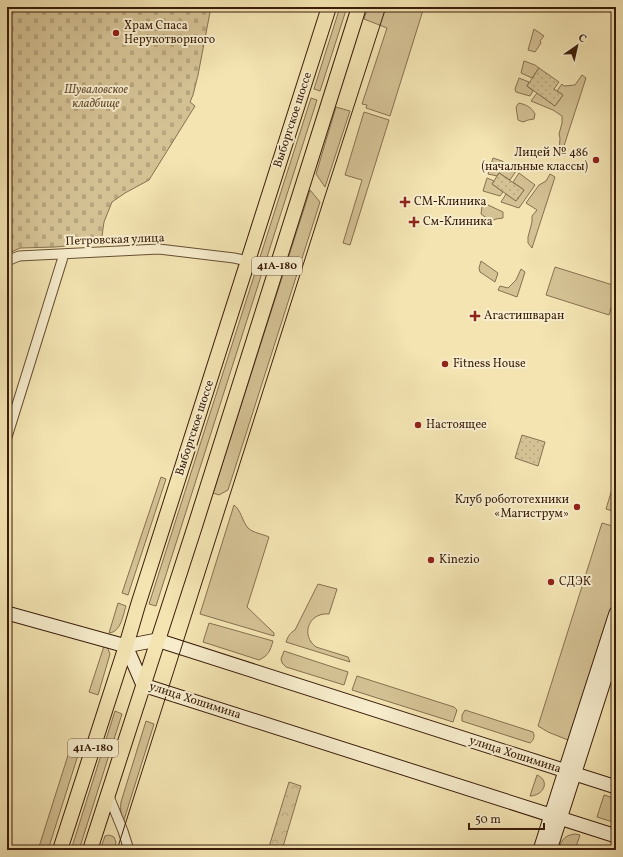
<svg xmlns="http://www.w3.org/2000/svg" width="623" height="857" font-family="Vollkorn,serif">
<defs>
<pattern id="forest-crowns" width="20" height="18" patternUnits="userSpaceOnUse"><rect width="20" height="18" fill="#d4c295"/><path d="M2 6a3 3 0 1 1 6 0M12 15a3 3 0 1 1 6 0" fill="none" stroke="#b7a67f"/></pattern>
<pattern id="cemetery-stones" width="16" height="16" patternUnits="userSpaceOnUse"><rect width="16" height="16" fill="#d4c295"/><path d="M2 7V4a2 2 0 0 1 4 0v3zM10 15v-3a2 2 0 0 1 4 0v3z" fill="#b7a67f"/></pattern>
<pattern id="park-dots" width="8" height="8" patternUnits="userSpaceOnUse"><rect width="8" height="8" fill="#d4c295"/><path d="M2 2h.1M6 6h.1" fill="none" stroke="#b7a67f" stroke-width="1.8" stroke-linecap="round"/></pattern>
</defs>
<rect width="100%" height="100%" fill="#f3e4b2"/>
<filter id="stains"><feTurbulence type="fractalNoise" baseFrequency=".005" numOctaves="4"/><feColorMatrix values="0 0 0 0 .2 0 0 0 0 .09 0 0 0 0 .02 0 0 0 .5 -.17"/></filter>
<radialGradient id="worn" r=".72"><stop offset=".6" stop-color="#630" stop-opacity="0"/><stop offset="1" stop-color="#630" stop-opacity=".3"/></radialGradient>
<path fill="#d4c295" stroke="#877050" d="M340,7H347L320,91L314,89Z
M368,7H424L390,116L366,108L367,105L362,104L387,28L364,19Z
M534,29L544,36L540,41L541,43L535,52L528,50Z
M524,61L535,65L539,68L532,78L521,73Z
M582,75L586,78L561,155L559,153L560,138L559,134L562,123V116L553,110L531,101L537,93L555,106L563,95L557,91L562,84L564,86L575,85Z
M519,78L529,82L527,86L533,91L530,96L516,92L515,89Z
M311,98L317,100L156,606L149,604Z
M519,103C527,105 531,107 535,114L534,119L528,120L523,122L518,120L516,107Z
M336,107L350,111L325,187L316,174Z
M364,112L389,120L350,245L343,243L362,180L345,175Z
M493,158L502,161L516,171L510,180L499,173L497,176L488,174Z
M519,173L535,185L519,208L501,202L506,194L516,201L524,190L513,182Z
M550,174L555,177L532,248L528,243V237L532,222V216L537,210L526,203L539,185L546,181Z
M487,178L494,181L492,184L503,192L500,196L483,191Z
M310,190L320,202L228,490L219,495L213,493Z
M483,204H486L503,212V218L496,219L491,221L481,214L482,206Z
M481,261L498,273L495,282L480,272L479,268Z
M555,267L616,286V291L609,315L546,295Z
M521,269L525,272L517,297L498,290L500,286L508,288L516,280Z
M616,476V512L606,509Z
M161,477L166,479L128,595L122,593Z
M234,505C241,510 242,521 248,528C253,533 263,534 269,537L247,607L274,633V636L200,614Z
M602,523L616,527V595L568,740L548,732L538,726Z
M318,584L337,589L329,614C309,612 300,635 316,647L348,657L350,662L286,642C288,636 290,633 295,630Z
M118,603L126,606C123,615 121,632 109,633Z
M209,623L273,641C270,651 269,655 259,660L203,642Z
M105,643L108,649L110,654L98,695L89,692Z
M284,651L348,672L344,685L286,667L282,663L281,659Z
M357,676L454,707L457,710L453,722L352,690Z
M465,710L533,732C535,736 534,740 530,743L462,721V715Z
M115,711L122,714L79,850H71Z
M146,721L154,724L123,823C121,815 120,810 121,802Z
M70,749L79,752L48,850H38Z
M537,775C551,781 543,796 530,796Z
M604,795L616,799V823L597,817Z
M575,834L580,835L575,850H568L559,847C562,839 566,835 575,834Z
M109,835L114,837L116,842L114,850H100L105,836Z"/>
<path fill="url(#forest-crowns)" stroke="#877050" d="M289,782L301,786L282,850H268Z"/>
<path fill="url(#cemetery-stones)" stroke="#877050" d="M7,7H211L198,75L193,95L190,102L195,106L149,180L125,193L112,202L104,222L101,243L55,247L20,248L7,254Z"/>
<path fill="url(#park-dots)" stroke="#877050" d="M539,68L559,82L554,89L563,95L555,106L527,86Z
M499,173L524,190L516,201L492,184Z
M522,435L545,442L538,466L515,458Z"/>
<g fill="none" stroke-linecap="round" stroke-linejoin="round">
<defs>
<path id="street" d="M7,261L19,256L159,249L234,258L248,261
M7,437L64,254
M108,794L123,831L129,850"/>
<path id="secondary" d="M7,613L126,646L157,640L616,787
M126,646L143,685L616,836
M540,850L565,771L616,613
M550,850L616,644"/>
<path id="primary" d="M60,850L126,646L138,605L329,7
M90,850L195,526L359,7"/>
</defs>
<use href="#street" stroke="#684f34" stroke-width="11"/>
<use href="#secondary" stroke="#3a1d0a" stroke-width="15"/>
<use href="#primary" stroke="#3a1d0a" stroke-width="16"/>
<use href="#street" stroke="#f7edcd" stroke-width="9"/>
<use href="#secondary" stroke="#f7edcd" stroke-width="13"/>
<use href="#primary" stroke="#f3e4b2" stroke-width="14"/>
<path stroke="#3a1d0a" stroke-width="1" d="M117,850L325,196L386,7"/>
</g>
<g fill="#8f2418" stroke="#f7edcd" stroke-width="1.5">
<circle cx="116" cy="33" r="4"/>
<circle cx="596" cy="160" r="4"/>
<path d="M403 196h4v4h4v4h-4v4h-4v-4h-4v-4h4z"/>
<path d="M412 216h4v4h4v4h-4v4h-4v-4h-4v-4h4z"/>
<path d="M473 310h4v4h4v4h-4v4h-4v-4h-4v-4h4z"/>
<circle cx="445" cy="364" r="4"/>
<circle cx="418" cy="425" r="4"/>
<circle cx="577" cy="507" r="4"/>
<circle cx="431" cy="560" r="4"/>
<circle cx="551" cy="582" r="4"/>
</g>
<g text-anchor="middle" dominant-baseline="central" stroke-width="4" stroke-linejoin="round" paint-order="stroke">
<g fill="#f7edcd" stroke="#735b44" stroke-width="1">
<rect x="252" y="257" width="50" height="18" rx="3"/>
<rect x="68" y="739" width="50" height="18" rx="3"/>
</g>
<g font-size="11" font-weight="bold" fill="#3a1d0a">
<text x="277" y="266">41А-180</text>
<text x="93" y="748">41А-180</text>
</g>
<g font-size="12" fill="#3a1d0a" stroke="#f7edcd" text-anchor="start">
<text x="124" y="26">Храм Спаса<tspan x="124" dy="14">Нерукотворного</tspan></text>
<text x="588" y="153" text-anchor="end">Лицей № 486<tspan x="588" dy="14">(начальные классы)</tspan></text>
<text x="414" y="202">СМ-Клиника</text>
<text x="423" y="222">См-Клиника</text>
<text x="484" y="316">Агастишваран</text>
<text x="453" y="364">Fitness House</text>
<text x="426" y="425">Настоящее</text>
<text x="569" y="500" text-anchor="end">Клуб робототехники<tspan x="569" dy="14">«Магиструм»</tspan></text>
<text x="439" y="560">Kinezio</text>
<text x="559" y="582">СДЭК</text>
</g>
<g font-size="12" font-style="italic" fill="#684f34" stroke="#f7edcd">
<text x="96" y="90">Шуваловское<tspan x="96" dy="14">кладбище</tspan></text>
</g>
<g font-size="12" fill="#3a1d0a" stroke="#f7edcd">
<text transform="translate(293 120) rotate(-72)">Выборгское шоссе</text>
<text transform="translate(115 240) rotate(-2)">Петровская улица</text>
<text transform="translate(195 428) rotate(-72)">Выборгское шоссе</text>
<text transform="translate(195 701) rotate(18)">улица Хошимина</text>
<text transform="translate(515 755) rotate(18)">улица Хошимина</text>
</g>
</g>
<rect width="623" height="857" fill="none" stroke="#f3e4b2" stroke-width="24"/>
<rect x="8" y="8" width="607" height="841" fill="none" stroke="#3a1d0a" stroke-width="2"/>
<rect x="12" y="12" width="599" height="833" fill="none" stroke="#3a1d0a"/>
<g transform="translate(577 46) rotate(34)" stroke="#f7edcd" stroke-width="3" paint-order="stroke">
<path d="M0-3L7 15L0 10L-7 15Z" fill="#3a1d0a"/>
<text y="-6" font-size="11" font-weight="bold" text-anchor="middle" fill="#3a1d0a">С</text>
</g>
<path d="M469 823v6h75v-6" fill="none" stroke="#3a1d0a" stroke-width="2"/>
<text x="475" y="823" font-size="12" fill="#3a1d0a" stroke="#f7edcd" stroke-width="3" paint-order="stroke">50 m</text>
<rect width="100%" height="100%" filter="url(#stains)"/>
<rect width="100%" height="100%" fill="url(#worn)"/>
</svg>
